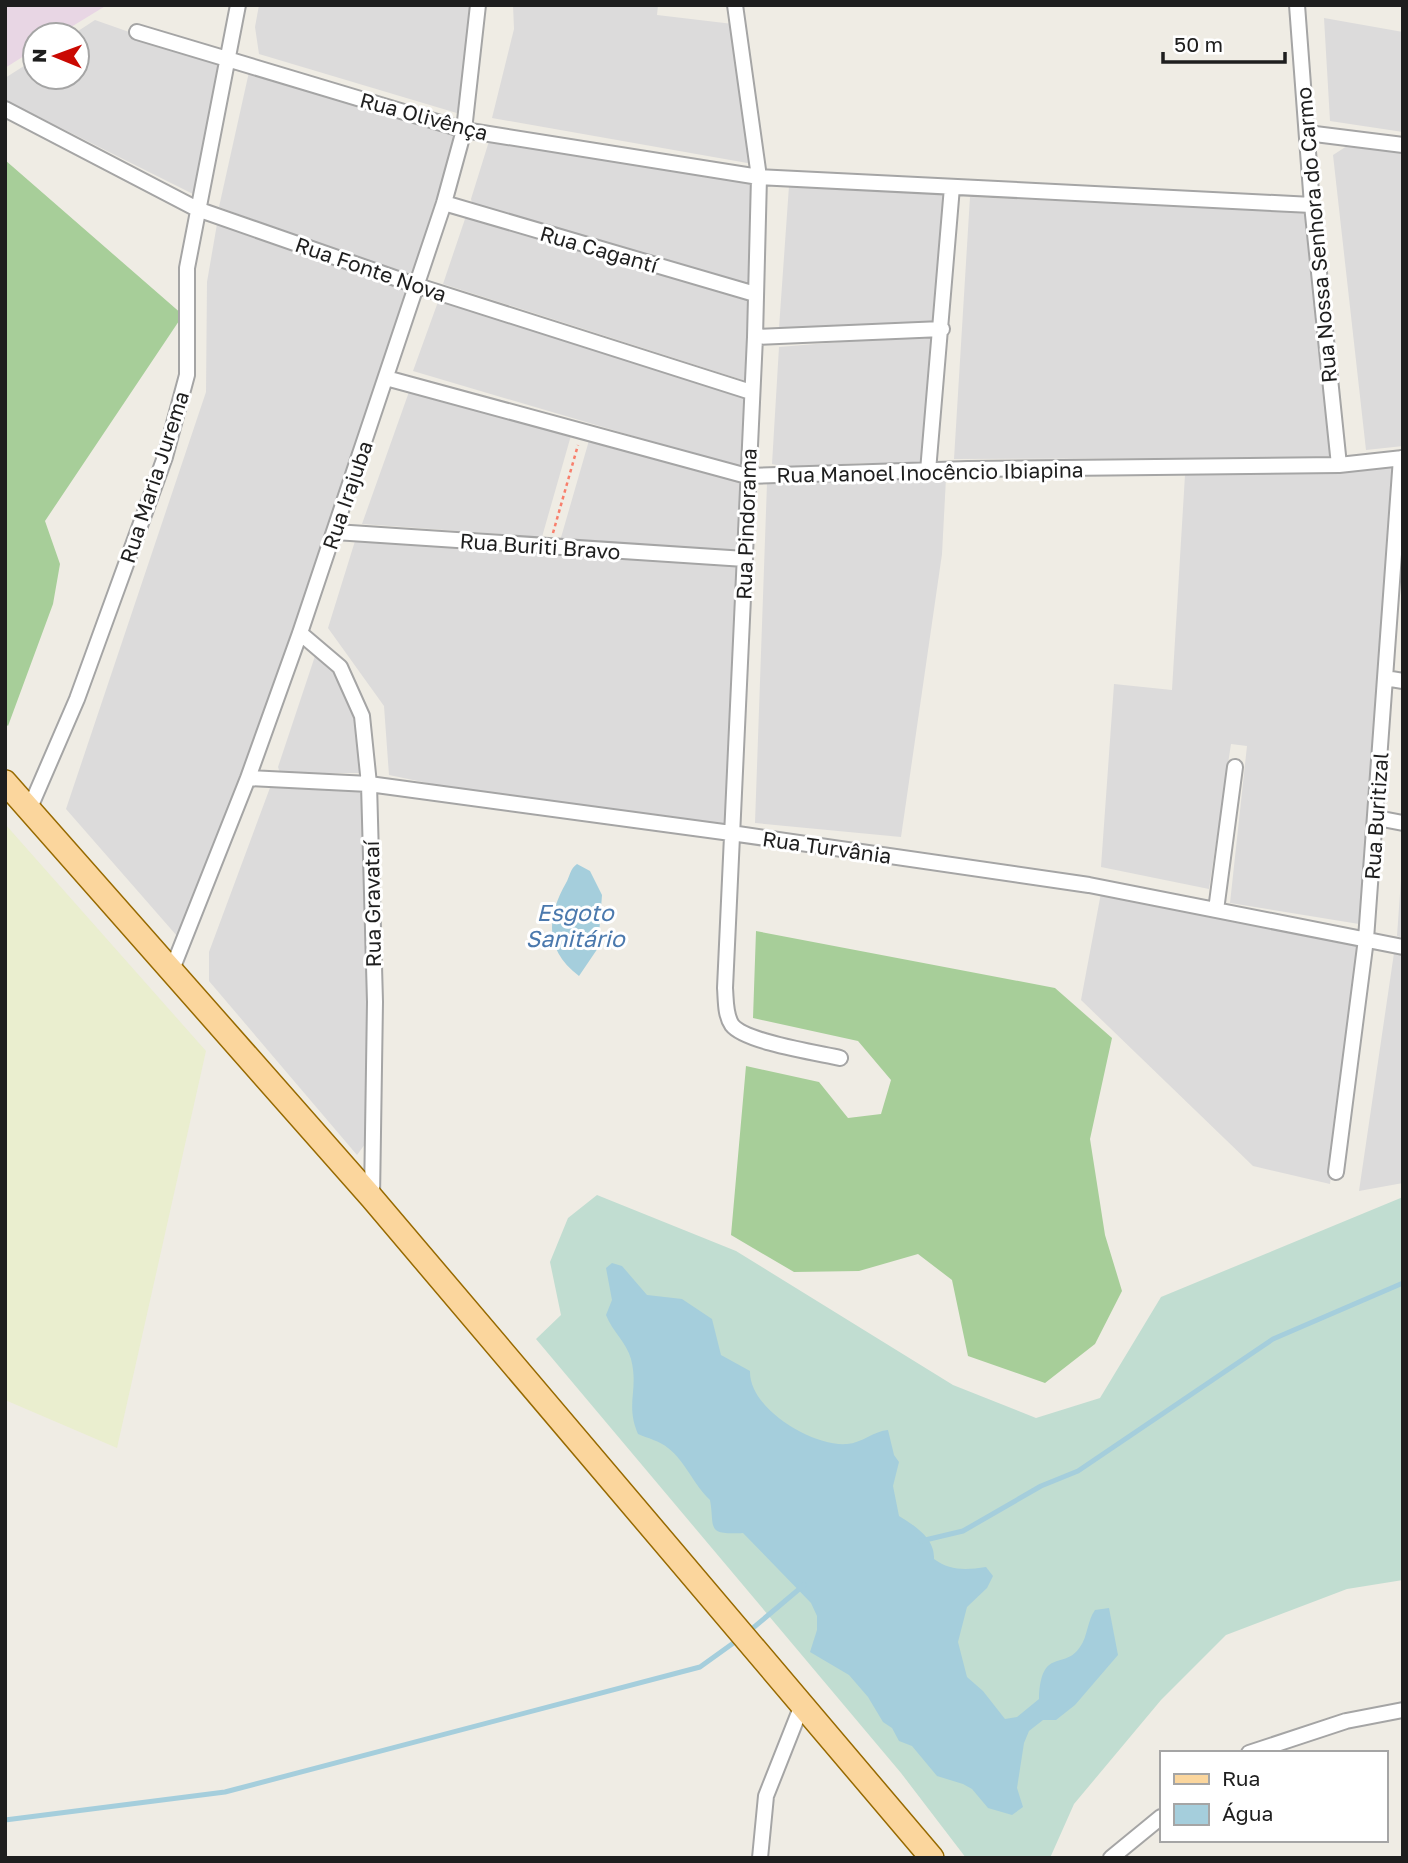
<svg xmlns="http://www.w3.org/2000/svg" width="1408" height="1863" font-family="'Golos Text',sans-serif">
<rect width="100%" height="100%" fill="#efece4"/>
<path fill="#dcdbdb" d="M259,5H474L460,114L259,54L255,27Z
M513,5H658L657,15L733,24L753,164L492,118L514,29Z
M1324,18L1403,32V132L1330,121Z
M95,20L220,64L193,194L5,100V78L35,59V77H77V35H72Z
M249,72L459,132L416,279L219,207Z
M490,138L757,180L752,286L472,203L471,199Z
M1347,146L1403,152V446L1366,450L1333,155Z
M789,186L948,191L938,323L779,328Z
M970,197L1308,212L1333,458L954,459Z
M467,213L752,296L749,382L443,284Z
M217,224L413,287L280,678L217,847L177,936L66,809L206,392L207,282Z
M439,299L748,393L745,469L413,371Z
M938,334L925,464L863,463L786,467L772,464L779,347Z
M410,389L572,432L542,537L362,524Z
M590,437L743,479L742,552L560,541Z
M1395,464L1373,795L1359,924L1230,903L1247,746L1231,744L1209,889L1101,867L1114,684L1172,690L1185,475L1336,471Z
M946,478L942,554L901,837L755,823L767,483Z
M355,541L740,565L728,824L437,785L389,775L384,706L328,628Z
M316,653L337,669L355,708L365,773H280L278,767Z
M271,785L364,788L369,971L368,1140L357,1155L209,981V952Z
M1403,851V938L1397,936Z
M1101,893L1362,942L1330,1184L1253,1166L1081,1000Z
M1394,953L1403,955V1183L1359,1191Z"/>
<path fill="#e8d6e4" d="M5,5H107L58,35H35V49L5,68Z"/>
<path fill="#eaeecf" d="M5,824L206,1051L117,1448L5,1400Z"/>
<path fill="#a7ce99" d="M5,160L183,315L45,521L60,564L53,604L8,726L5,723Z
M756,931L1055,988L1112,1038L1090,1139L1105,1235L1122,1291L1095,1344L1045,1383L968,1356L952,1280L918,1254L859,1271L794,1272L731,1235L746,1066L819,1082L848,1118L881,1114L891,1080L858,1041L753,1018Z"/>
<path fill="#c1ddd1" d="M597,1195L736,1251L953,1385L1036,1418L1100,1398L1161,1297L1403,1197V1580L1347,1589L1226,1635L1161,1700L1074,1804L1050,1858H966L901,1773L536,1339L561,1315L550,1262L568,1218Z"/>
<path fill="#a5cedc" d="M577,864L590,871L602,895L598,948L579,976C545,951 546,918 566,883C570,876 570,869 577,864Z
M612,1263L622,1266L647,1295L682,1299L712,1319L721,1355L750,1371C749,1409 813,1447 847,1444C862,1443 874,1431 888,1430L894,1455L899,1462L893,1486L899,1516C915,1526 935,1538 934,1559C950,1571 966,1570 986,1567L993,1576L987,1588L967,1607L958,1642L967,1677L983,1691L1005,1719L1017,1717L1039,1699C1041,1646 1064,1671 1080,1647C1088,1636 1087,1621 1095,1610L1109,1608L1118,1655L1075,1705L1056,1720H1043L1029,1731L1024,1743L1017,1788L1023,1807L1012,1815L988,1808L972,1789L963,1784L937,1776L912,1746L899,1741L892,1728L883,1722L868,1697L849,1675L810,1652L817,1630V1616L811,1603L743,1533C705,1535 715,1528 710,1500C694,1485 685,1461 668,1448C660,1441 647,1438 638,1434C625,1403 639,1391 631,1359C627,1343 612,1331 606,1315L612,1300L606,1268Z"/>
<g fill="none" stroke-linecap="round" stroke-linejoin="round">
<path stroke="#a5cedc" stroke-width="5" d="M921,1541L963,1531L1041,1486L1078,1471L1273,1339L1403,1283
M747,1633L804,1585
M5,1820L225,1792L700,1667L739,1639"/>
<defs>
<path id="minor" d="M735,5L759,177L755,337L725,988C726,1000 725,1015 732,1025C745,1042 818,1053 840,1058
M1297,5L1312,205L1339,465
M137,32L464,130L759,177L1312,205
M5,109L197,209L418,286L751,392
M1307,133L1403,145
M444,203L755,294
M755,337L942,329
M386,378L747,476L968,469L1339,465L1403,458
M928,471L952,187
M335,532L745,559
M300,633L340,667L362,716L369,784L375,1002L372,1198
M1385,678L1403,681
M248,778L369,784L731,833L1089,885L1403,947
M29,810L77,699L165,457L187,375V268L238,5
M1377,818L1403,823
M1216,910L1235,767
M171,972L248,778L300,633L444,203L464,130L478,5
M1336,1172L1366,939L1401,458
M1249,1753L1346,1721L1403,1710
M760,1858L766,1796L802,1705
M1111,1858L1161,1817"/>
<path id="primary" d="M5,782L372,1198L932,1858"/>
</defs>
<use href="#minor" stroke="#a5a5a5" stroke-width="18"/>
<use href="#primary" stroke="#976a01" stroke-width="26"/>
<path stroke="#f87f6c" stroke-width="2.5" stroke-dasharray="3.5 3.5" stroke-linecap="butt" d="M553,533L578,445"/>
<use href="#minor" stroke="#fff" stroke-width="14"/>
<use href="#primary" stroke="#fbd69d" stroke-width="23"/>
</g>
<g text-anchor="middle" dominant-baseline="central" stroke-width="6" stroke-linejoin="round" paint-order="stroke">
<g font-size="21" fill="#1e1e1e" stroke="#fff">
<text transform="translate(424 116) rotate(15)">Rua Olivênça</text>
<text transform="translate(1316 235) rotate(-95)">Rua Nossa Senhora do Carmo</text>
<text transform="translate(599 249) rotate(16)">Rua Cagantí</text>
<text transform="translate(371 269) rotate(19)">Rua Fonte Nova</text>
<text transform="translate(930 472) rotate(-1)">Rua Manoel Inocêncio Ibiapina</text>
<text transform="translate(154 477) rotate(-72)">Rua Maria Jurema</text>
<text transform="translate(347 495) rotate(-71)">Rua Irajuba</text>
<text transform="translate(746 524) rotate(-88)">Rua Pindorama</text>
<text transform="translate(540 546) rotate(4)">Rua Buriti Bravo</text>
<text transform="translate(1376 816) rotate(-86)">Rua Buritizal</text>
<text transform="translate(827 847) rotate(8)">Rua Turvânia</text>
<text transform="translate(372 904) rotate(-91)">Rua Gravataí</text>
</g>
<g font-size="23" font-style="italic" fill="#4b79ad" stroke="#fff">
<text x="575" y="912">Esgoto<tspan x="575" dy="26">Sanitário</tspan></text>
</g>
</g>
<rect width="1408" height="1863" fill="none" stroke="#1e1e1e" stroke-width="14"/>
<rect x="1160" y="1751" width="228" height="91" fill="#ffffff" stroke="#a5a5a5" stroke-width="2"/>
<rect x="1174" y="1774" width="35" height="10" fill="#fbd69d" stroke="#a5a5a5" stroke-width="2"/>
<text x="1222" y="1786" font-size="21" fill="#1e1e1e">Rua</text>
<rect x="1174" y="1804" width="35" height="21" fill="#a5cedc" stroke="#a5a5a5" stroke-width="2"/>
<text x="1222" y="1821" font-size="21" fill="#1e1e1e">Água</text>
<g transform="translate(56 56) rotate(271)"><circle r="33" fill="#ffffff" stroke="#a5a5a5" stroke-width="2"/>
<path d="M0-5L12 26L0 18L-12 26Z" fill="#ca0902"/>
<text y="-10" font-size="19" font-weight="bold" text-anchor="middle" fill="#1e1e1e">N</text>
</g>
<path d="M1163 52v10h122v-10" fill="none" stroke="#1e1e1e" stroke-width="3.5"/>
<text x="1174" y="52" font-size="21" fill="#1e1e1e" stroke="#ffffff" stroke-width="5" paint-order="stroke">50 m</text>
</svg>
